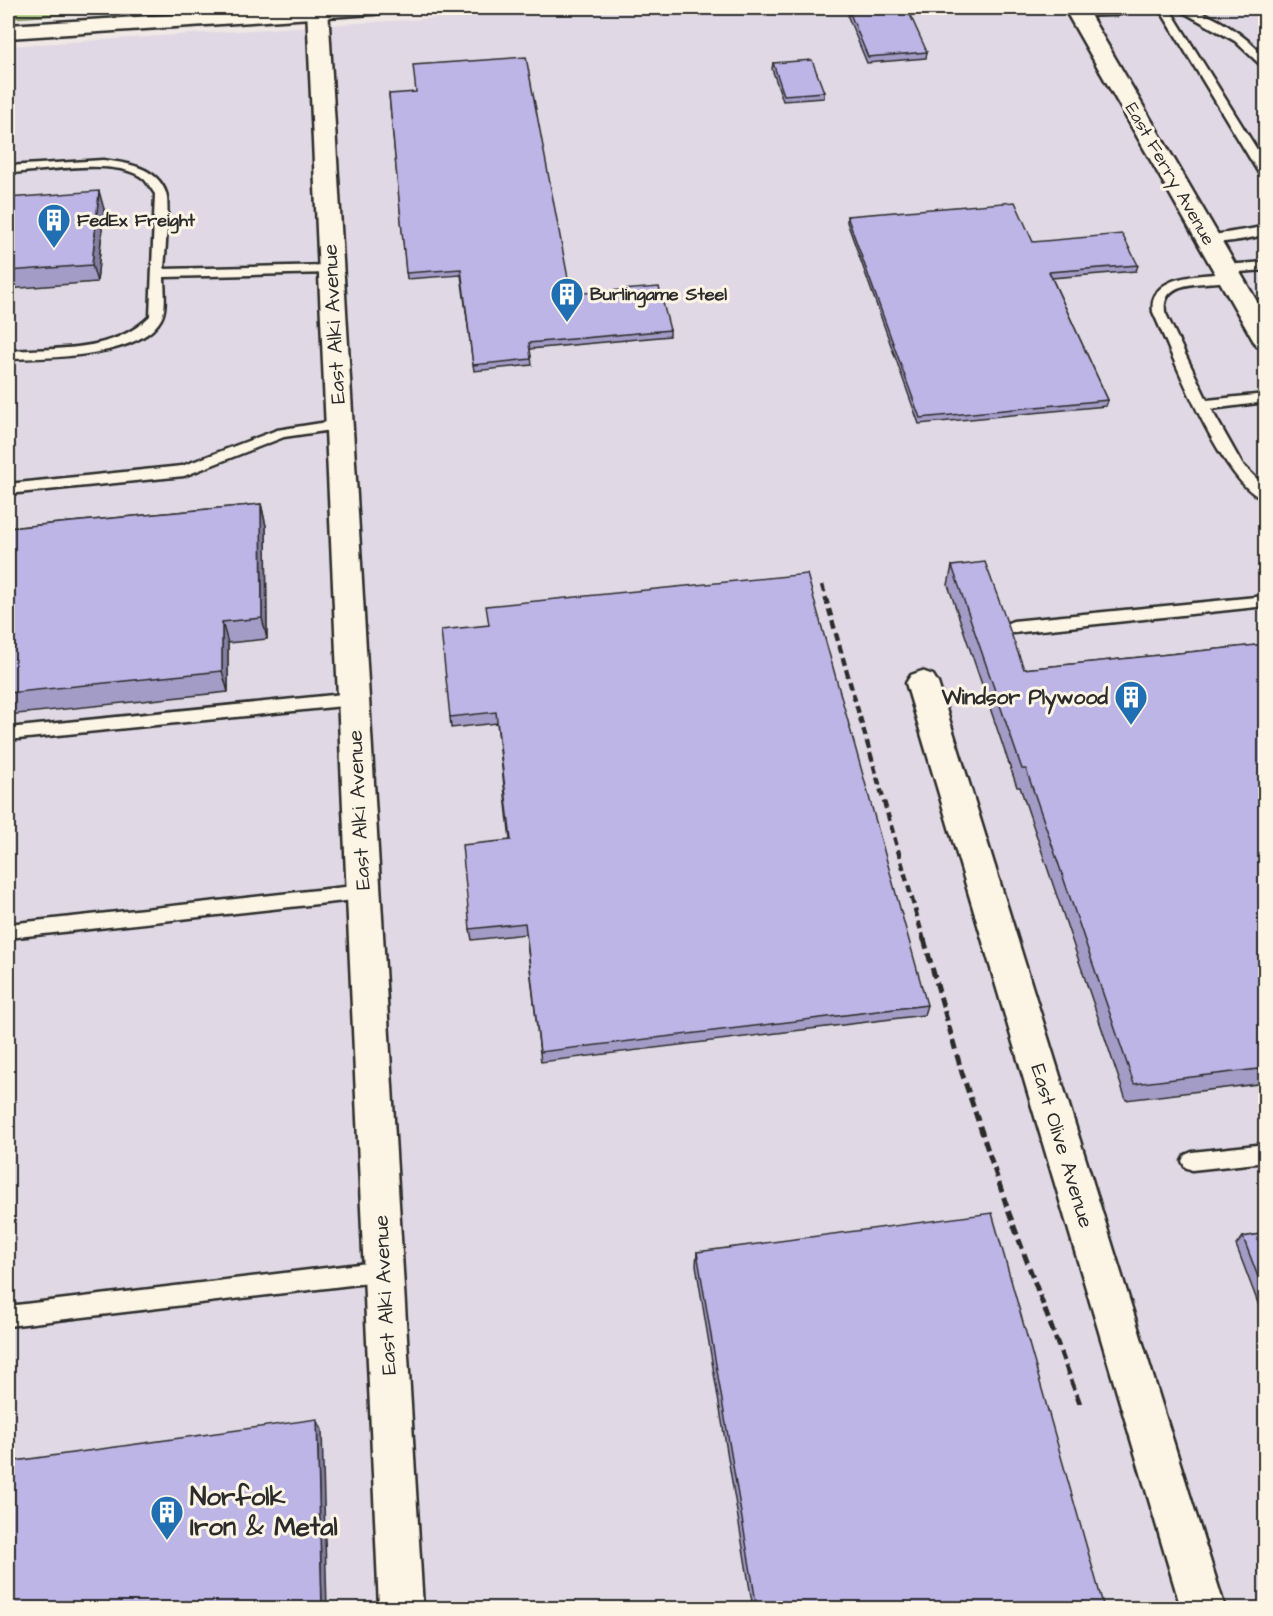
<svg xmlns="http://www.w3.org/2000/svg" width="1273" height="1616" font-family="'Architects Daughter',sans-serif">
<rect width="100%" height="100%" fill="#efe8e5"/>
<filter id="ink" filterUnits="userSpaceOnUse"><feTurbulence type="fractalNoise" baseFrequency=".0167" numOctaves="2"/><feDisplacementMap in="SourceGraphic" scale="12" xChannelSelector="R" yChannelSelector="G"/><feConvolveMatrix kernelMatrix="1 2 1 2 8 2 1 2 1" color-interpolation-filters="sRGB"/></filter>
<g filter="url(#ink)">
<path fill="#e0d9e5" d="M588,8H1265V1608H8V46Z"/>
<path fill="#bad68e" stroke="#72805c" stroke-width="1.5" d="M8,8H171L8,18Z"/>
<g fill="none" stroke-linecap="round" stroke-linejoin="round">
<defs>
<path id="service" d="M1123,8H1143L1116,15L1078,16L1073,13L1078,10Z
M1159,8H1169L1266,164V178L1260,175Z
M1176,8C1203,5 1249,37 1266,59V70L1235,41Z
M103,160C127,163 157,167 166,193C170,202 165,256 164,269L331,265L337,269L331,273L164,277C164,288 167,309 161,319C140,358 46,358 8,359V351C55,348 114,353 150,316L155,194C152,190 148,183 144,179C118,156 41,172 8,173V166Z
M1266,226V234C1253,238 1212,247 1202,239C1208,234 1253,230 1266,226Z
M1266,262V270L1225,273L1219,269L1225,265Z
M1229,273L1235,277L1233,280C1210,286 1161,276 1165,312L1207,400L1266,394V402L1211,409L1242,464L1266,488V500C1223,488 1172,353 1153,312C1148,273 1202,276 1229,273Z
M340,420L347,425L345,428L284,437L184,476L8,494V484L182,466L277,430Z
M1266,596V606L1013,633L1008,631L1005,627L1008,623L1013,621Z
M353,693L359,695L361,699L359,703L353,705L8,740V728Z
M363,885L369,887L372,892L369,897L363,899L8,938V924Z
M1266,1144V1162L1192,1170L1185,1167L1182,1161L1185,1155L1192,1152Z
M384,1261L391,1264L394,1271L391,1278L384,1281L8,1326V1306Z"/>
<path id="minor" d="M307,8H328L423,1608H379Z
M1064,8H1086L1266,317V348L1257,346L1253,340Z
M922,671L933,675L938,683L1225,1608H1181L906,683L911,675Z"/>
<path id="tertiary" d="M283,8H384L381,13L373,14L8,38V25Z"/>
</defs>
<use href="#service" stroke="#2b2b2b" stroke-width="5"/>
<use href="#minor" stroke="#2b2b2b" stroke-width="5"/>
<use href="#tertiary" stroke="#2b2b2b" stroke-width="5"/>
<use href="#service" fill="#fcf5e5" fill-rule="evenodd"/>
<use href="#minor" fill="#fcf5e5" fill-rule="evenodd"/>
<use href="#tertiary" fill="#fcf5e5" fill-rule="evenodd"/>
<path stroke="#2b2b2b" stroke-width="4.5" stroke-dasharray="8 4.5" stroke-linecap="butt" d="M822,585L924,941"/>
<path stroke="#2b2b2b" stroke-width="5" stroke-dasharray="10 5" stroke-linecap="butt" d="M924,939L962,1073L1009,1213L1080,1404"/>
</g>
<path fill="#a39cc6" stroke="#2b2b2b" stroke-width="1.5" d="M849,11L927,52L926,58L867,63L848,17Z
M773,63L824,92V98L783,101L772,69Z
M389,94L571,294L670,330V336L530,349L532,365L474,371L461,275L407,279Z
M8,198L104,209L97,282L8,289Z
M847,216L1033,242L1138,265L1136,271L1052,278L1108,400L1106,406L919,424L847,222Z
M261,504L266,526L267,639L228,643V692L8,715V528Z
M952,566L1024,669L1266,644V1083L1126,1100L1020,787H1017L948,585Z
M489,625L927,1005L924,1015L541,1062L526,934L472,940L470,929L510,840L497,723L451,728L450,717Z
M1266,1233V1324L1236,1245L1243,1237Z
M697,1252L1104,1608H753L696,1265Z"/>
<path fill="#847fa1" stroke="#2b2b2b" stroke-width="1.5" d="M99,191L104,209L97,282L92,265Z
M261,504L266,526L267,639L262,618Z
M222,622L228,643V692L222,671Z
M317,1419L322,1430L327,1608H322Z"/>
<path fill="#bdb5e6" stroke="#2b2b2b" stroke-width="1.5" d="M896,8H907L927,52L868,57L849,11Z
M526,57L571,294L659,287L670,330L529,343L531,359L473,365L461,269L406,273L389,94L416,92L413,65Z
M812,60L824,92L784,95L773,63Z
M99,191L92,265L8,271V198Z
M1015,202L1033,242L1122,234L1138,265L1049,272L1108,400L920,418L847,216Z
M261,504L262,618L222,622V671L8,693V528Z
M985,562L1024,669L1266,644V1068L1134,1084L1026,769H1022L952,566Z
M807,574L927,1005L540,1052L525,923L470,929L462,845L511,840L496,712L450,717L441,630L489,625L486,606Z
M992,1213L1104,1608H757L697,1252Z
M1266,1233V1298L1243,1237Z
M317,1419L322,1608H8V1462Z"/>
</g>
<defs>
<symbol id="building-pin" viewBox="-11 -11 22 30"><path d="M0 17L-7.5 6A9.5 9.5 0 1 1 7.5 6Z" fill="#1f6fb2" stroke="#fcf5e5"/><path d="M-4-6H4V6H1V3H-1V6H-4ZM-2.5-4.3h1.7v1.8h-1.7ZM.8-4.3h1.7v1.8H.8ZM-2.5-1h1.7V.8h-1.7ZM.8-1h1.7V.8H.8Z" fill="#fff"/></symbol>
</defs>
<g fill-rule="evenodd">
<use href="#building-pin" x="35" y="201" width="38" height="52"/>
<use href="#building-pin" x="548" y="275" width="38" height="52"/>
<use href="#building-pin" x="1112" y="678" width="38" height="52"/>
<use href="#building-pin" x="148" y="1493" width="38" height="52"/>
</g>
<g text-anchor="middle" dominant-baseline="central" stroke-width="6" stroke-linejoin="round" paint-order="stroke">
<g font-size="18" fill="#2b2b2b" stroke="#fcf5e5">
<text transform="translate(1170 174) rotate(60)">East Ferry Avenue</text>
</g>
<g font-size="18" font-weight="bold" fill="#2b2b2b" stroke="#fcf5e5" text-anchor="start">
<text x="77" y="220">FedEx Freight</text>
<text x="590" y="294">Burlingame Steel</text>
</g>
<g font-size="21" fill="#2b2b2b" stroke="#fcf5e5">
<text transform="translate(334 324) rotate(-93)">East Alki Avenue</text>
<text transform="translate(359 810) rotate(-93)">East Alki Avenue</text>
<text transform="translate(1062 1146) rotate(73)">East Olive Avenue</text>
<text transform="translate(385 1295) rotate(-93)">East Alki Avenue</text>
</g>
<g font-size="21" font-weight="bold" fill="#2b2b2b" stroke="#fcf5e5" text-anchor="end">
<text x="1108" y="697">Windsor Plywood</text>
</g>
<g font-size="26" font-weight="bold" fill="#2b2b2b" stroke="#fcf5e5" text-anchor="start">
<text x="190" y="1497">Norfolk<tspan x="190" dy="30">Iron &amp; Metal</tspan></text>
</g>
</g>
<rect width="1273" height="1616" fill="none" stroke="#fcf5e5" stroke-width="30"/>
<rect x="15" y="15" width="1243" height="1586" fill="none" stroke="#2b2b2b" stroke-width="2" filter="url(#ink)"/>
</svg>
